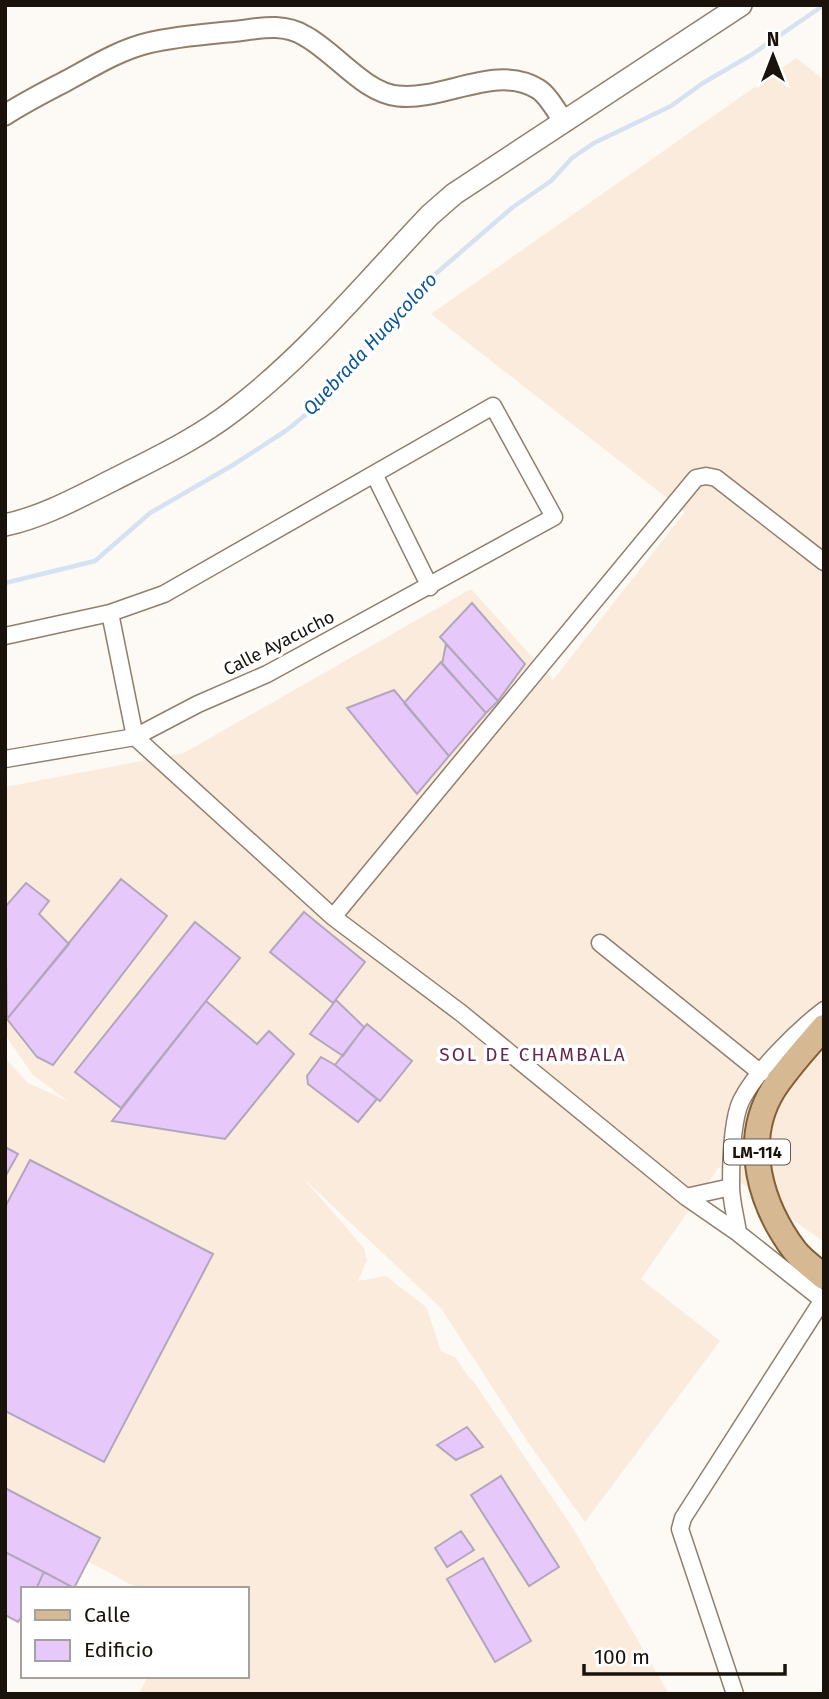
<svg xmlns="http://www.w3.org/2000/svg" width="829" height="1699" font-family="'Fira Sans',sans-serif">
<rect width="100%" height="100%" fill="#fdf9f5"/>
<path fill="#fbebdc" d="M796,58L824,80V1242L719,1167L641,1279L720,1341L585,1522L527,1441L441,1308L303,1178L364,1248L367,1260L358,1281L386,1276L426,1307L441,1351L456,1358L467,1375L474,1382L574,1530L669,1694H139L148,1676H247V1589H139L5,1516V1058L28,1083L68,1101L33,1075L5,1035V787L184,753L471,589L553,680L685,512L431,314Z"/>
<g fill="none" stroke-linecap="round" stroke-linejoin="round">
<path stroke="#d5e2f1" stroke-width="4.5" d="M5,583L95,561L150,513L233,465L287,430L321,402L332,383L418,289L513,207L551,181L572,158L594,143L671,106L703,83L751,55L824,5"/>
</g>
<path fill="#e6c8fb" stroke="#b3a6bc" stroke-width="2" d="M472,603L525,664L498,701L440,637Z
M446,644L498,701L486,713L442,664Z
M441,662L486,713L449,756L404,703Z
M394,690L449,756L417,794L347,708Z
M121,879L167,916L53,1065L37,1057L7,1019Z
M26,883L49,901L39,914L69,944L7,1019L5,907Z
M304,912L365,962L333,1003L270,952Z
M195,922L240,958L121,1108L75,1072Z
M336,1000L364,1027L343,1056L310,1034Z
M206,1001L257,1044L269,1031L294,1054L225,1139L112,1121Z
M367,1024L412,1061L380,1101L335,1065Z
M321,1057L335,1065L377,1099L358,1122L308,1084L307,1076Z
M5,1147L18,1154L5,1177Z
M30,1160L213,1254L104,1462L5,1411V1207Z
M467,1427L483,1447L456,1460L437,1445Z
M501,1476L559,1567L529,1586L471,1495Z
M5,1488L100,1538L74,1588L5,1552Z
M461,1531L474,1550L447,1567L435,1548Z
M5,1552L44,1572L36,1589H23V1614L18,1622L5,1615Z
M483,1558L531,1641L495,1662L447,1579Z
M44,1572L74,1588L73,1589H36Z"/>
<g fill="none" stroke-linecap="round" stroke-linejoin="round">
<defs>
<path id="minor" d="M374,474L430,587
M110,613L135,737L333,917L461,1013L686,1197L738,1233L824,1301
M5,636L110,613L164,594L493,406L554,517L267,674L198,704L135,737L5,759
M333,917L696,478L706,476L716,478L824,562
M600,943L761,1073
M686,1197L731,1187
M738,1233C736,1218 731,1201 731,1186C731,1163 732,1120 741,1101C756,1071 798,1030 824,1010
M735,1694L680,1529L683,1518L822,1301"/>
<path id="tertiary" d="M5,115C25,102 45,92 66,81C92,67 119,50 148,43C177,36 208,34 238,31C261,28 284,23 305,36C335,52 364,93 398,96C444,101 496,63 538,89C548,95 557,112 564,122"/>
<path id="secondary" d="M5,525C43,517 79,497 113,480C154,459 197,439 233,411C307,355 366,282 430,215L454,194L741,5"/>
<path id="primary" d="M824,1027C807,1047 787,1068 773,1090C741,1142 761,1206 795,1251C803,1261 815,1269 824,1277"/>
</defs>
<use href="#minor" stroke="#917f6c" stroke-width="19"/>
<use href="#tertiary" stroke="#917f6c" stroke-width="23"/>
<use href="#secondary" stroke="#917f6c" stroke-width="24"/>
<use href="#primary" stroke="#825f35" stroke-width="28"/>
<use href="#minor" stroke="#fff" stroke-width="16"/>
<use href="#tertiary" stroke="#fff" stroke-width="19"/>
<use href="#secondary" stroke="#fff" stroke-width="21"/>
<use href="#primary" stroke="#d6b893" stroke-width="24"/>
</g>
<g text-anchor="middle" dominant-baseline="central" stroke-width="7" stroke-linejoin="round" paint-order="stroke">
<rect fill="#fff" stroke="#5f5a55" stroke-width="2" x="724" y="1139.5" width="66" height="25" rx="5"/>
<g font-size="16" font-weight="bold" fill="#1a130c">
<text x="757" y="1152">LM-114</text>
</g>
<g font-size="18" fill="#1a130c" stroke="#fff">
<text transform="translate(279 643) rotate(-27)">Calle Ayacucho</text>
</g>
<g font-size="19" font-style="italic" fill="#0c5697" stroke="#fff">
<text transform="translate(370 344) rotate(-47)">Quebrada Huaycoloro</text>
</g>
<g font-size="19" letter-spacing="2" fill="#67284b" stroke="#fff">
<text x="533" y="1054">SOL DE CHAMBALA</text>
</g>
</g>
<rect width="829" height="1699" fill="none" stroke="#1a130c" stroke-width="14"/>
<rect x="21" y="1587" width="228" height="91" fill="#ffffff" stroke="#a3a19e" stroke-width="2"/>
<rect x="35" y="1610" width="35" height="10" fill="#d6b893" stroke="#a3a19e" stroke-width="2"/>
<text x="84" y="1622" font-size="21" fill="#1a130c">Calle</text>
<rect x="35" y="1640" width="35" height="21" fill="#e6c8fb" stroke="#a3a19e" stroke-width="2"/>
<text x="84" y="1657" font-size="21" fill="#1a130c">Edificio</text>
<g transform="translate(773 56)" stroke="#ffffff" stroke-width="5" paint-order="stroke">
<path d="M0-5L12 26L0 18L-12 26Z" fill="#1a130c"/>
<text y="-10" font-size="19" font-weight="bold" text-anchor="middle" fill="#1a130c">N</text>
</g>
<path d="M584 1664v10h201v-10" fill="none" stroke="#1a130c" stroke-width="3.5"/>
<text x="594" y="1664" font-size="21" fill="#1a130c" stroke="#ffffff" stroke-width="5" paint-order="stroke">100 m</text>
</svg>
